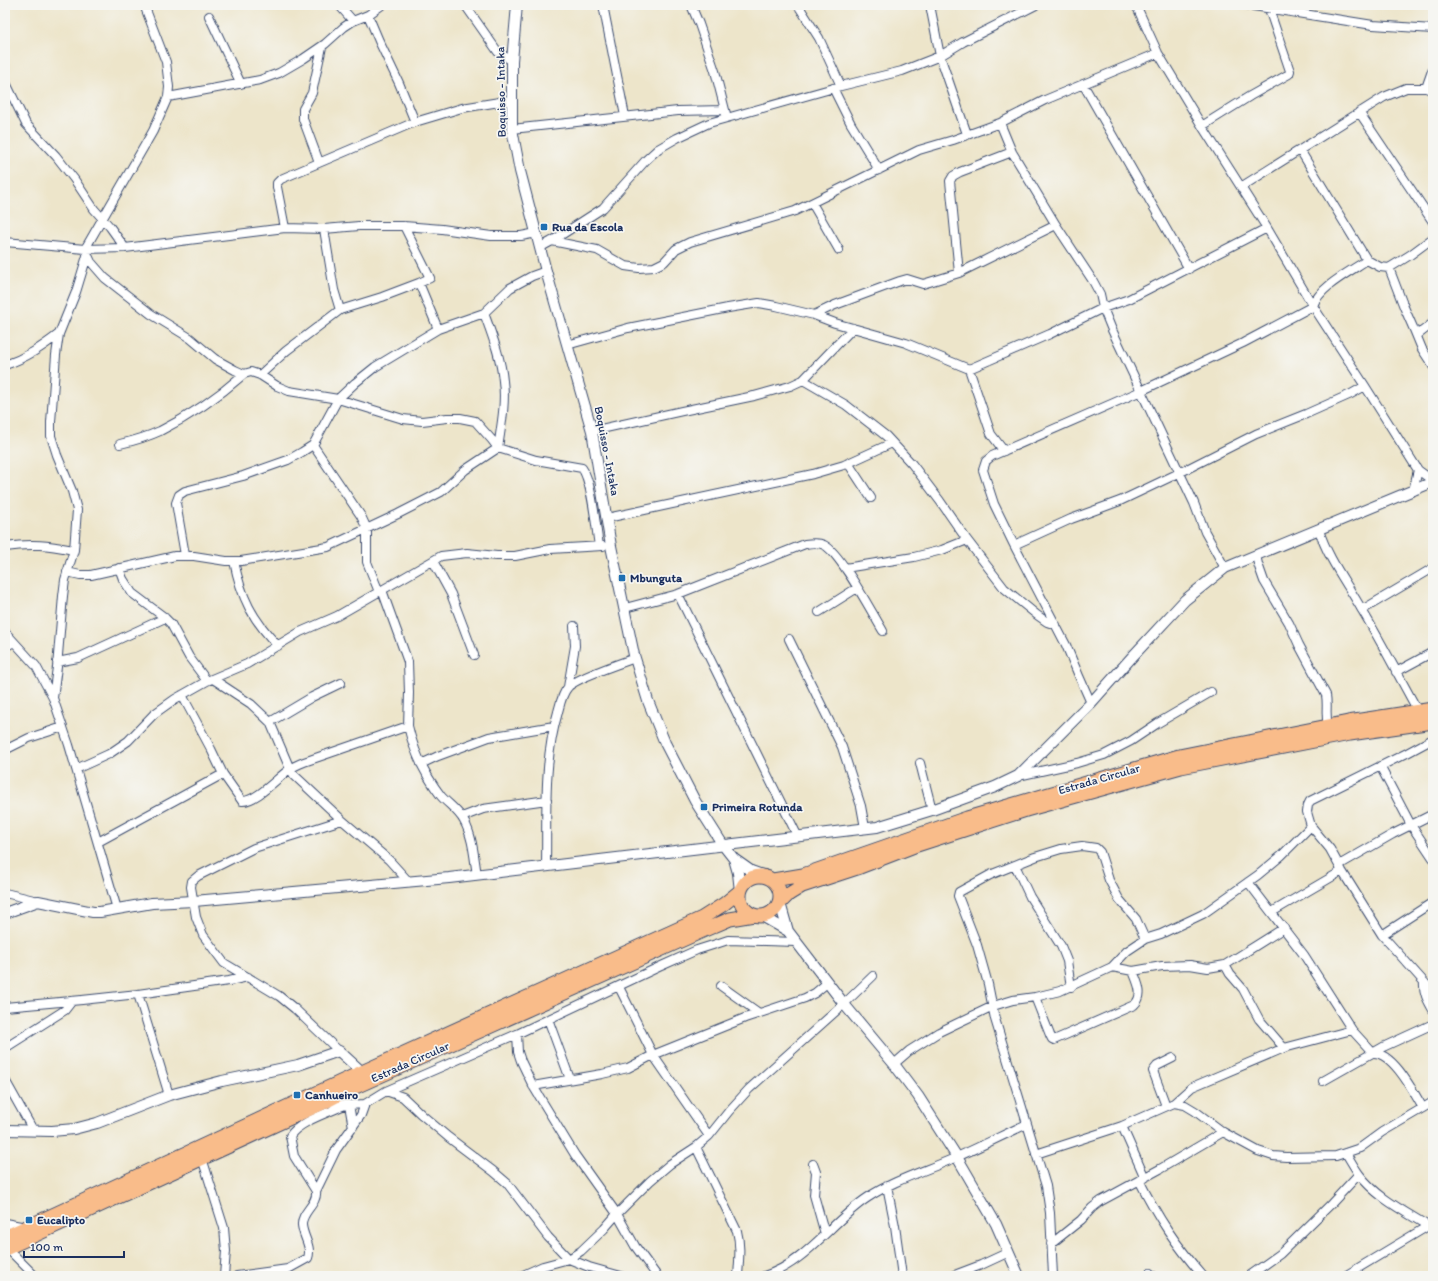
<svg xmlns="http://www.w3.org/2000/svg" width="1438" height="1281" font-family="Itim,sans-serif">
<rect width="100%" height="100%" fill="#f6f6f2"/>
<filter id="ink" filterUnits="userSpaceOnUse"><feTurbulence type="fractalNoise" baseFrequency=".025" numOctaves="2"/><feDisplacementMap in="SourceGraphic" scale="8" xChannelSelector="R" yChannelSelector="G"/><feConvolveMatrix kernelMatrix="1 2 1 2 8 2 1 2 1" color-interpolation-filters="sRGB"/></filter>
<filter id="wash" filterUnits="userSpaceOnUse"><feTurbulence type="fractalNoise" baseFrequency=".012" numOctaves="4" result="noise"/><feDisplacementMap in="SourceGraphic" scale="16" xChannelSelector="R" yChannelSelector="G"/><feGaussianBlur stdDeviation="0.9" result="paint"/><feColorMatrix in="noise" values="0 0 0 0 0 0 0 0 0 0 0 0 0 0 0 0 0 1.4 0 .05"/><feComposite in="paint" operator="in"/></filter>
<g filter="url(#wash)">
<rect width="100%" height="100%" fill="#ede5ca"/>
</g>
<g filter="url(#ink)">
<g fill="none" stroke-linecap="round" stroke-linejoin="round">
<defs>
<path id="minor" d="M146,5V10L166,62L169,87L168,97L153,131L85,249L91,262L105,278L151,314L190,338L215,359L235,370L244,374L251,372L260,375L277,386L289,391L338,399L403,419L422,421L447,418H460L475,421L492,440L498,448L536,460L582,468C592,481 596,528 599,546
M339,5L353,21
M465,5L498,52L512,61
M603,5L625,116
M691,5L699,24L715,71L726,114
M798,5L819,38L841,86
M930,5L940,56L967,134
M1136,5L1158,53L1202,126L1267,228L1313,306L1365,386L1418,470L1433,481
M1247,5L1373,25L1433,29
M368,15L379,41L399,83L415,122
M209,16L241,84
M5,81L26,124L56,156L74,179L94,209L110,227L125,248
M1083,84L1189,269
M833,88L851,124L879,170
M1426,88L1433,68
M168,97L260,80L279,73L303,59L325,44L344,27L353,21L368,15L382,5
M1359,112L1433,222
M1000,123L1012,152L1056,225L1093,281L1100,294L1103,308L1112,330L1194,503L1205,532L1225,568
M1202,126L1250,96L1289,74L1290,71L1269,9V6
M512,129L678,111L724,110
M1300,150L1367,260L1380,267L1389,268L1410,255L1433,238
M319,162L303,119V109L312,93L322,47
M1241,187L1384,97L1406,88H1426L1433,91
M812,203L839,250
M285,228L277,187V183L281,179L415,122L462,108L512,100
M324,229L334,290L340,310
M552,241L597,250L625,266L639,268L654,267L664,262L676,249L690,242L795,211L919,150L953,140L1000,123L1045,100L1158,53
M5,242L85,249L125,248L285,228L324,229L359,226H404L442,229L491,236H521L537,233
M541,247L552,241L603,208L646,160L658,149L677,138L709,123L841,86L902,71L940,56L963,42L1036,5
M1389,268L1404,307L1415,332L1420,333L1433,323
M959,273L950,181L953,176L960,172L1012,152
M419,283L438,329
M814,315L835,305L900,281L907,279L923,284L959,273L1056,225
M1415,332L1422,349L1433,366
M567,345L628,328L728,308L759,303L776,306L814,315L835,323L906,343L969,369L1050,334L1103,308L1129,299L1267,228
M5,365C26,358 42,347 59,334
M969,369L991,434L1004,451
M260,375L286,351L340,310L382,297L419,283L430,278L404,226
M803,380L846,405L886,436L912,464L940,501L967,540L1004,588L1037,615L1047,622L1056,625
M592,431L682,411L754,396L790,386L803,380L853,328
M120,444C133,441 147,437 160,431C190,416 219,396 244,374
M313,445L361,516L367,529V562L379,592
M848,463L871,498
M1413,491L1418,470
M607,518L813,474L844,465L892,443
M1319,530C1328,559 1347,583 1362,610C1382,643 1399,677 1418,711
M1014,545L1071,519L1120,501L1179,473L1256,434L1306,414L1351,394L1365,386
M5,547C33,543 47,545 74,550
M185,555L176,503L179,495L185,491L243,476L288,460L302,452L313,445L338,399L355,383L375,367L438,329L484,313L510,288L532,276L546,271
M1256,555L1258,564L1264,581L1289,623L1299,645L1326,695C1328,706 1325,714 1328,726
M234,561C241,597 252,619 278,646
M433,561L451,594L474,655
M119,568L123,579L132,593L164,617L171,624L189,657L207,681
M845,568L914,557L942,550L967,540
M67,572L80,575H91L175,556H194L226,561H241L328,547L398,514L441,492L465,470L498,448C501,427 506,403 503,381C501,358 492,335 484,313
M678,594L798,837
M625,608L678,594L805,544C811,543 818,542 824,545C840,552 872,613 883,631
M1362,610L1433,568
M819,612L857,588
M5,632L36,666L53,698L69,745L117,909
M789,639L842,747L861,806L865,828
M5,647L14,642
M57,662L78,658L165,618
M1396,672L1433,652
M213,679L251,704L270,722L290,769L294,775L342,820L389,860L409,882
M568,687L575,646L574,626
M182,695L211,749L223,774L242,801C256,802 278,777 290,769C294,766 299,764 304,762L408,726L409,693L408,662L382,590
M53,698L57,667L63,596L65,580L74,550L77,510L72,491L57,455L51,436V422L56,355L59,334L76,292L87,256
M1091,703L1079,676L1066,645L1014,545L994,504L983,470L986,461L992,456L1141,391L1243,343L1313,306C1319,287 1351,271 1367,260
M270,722L312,697L341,683
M408,726C414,752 425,775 441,796C448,804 459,811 464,821C473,837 474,857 477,875
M1433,739L1407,753L1310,801L1308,805L1307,812L1311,826L1330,849L1342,871L1382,935L1433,992
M5,750L29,738L63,727
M920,763L932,810
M421,764L438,756L489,737L554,726
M1380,766L1411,825L1433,858
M76,769L109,754L128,741L154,714L175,699L207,681L247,664L300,632L337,616L441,556L467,553L497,556H515L550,549L603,546
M1018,776L1077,763L1104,755L1131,741L1158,723L1211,692
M462,817L483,809L547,800
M98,842L223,774
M1015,865L1030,897L1061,946L1067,961L1071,987
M1339,865L1393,834L1433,814
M546,866C547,815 543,762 558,712C560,704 562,694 568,687C576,678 621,663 635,658
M1248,882L1304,955L1352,1030L1373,1053C1393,1052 1414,1093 1423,1108
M5,893L38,901
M1272,912L1342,871
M1382,935L1433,902
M1225,965L1230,974L1243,989L1259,1019L1284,1048
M1112,967L1133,971L1162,966L1190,965L1208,968L1225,965L1284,928
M1424,982C1423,993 1428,1001 1433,1010
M721,986L759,1013
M619,987L653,1055L709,1136
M138,994L169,1095
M1035,997L1050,1035L1052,1039L1054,1040L1134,1005C1145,995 1137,982 1133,971
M5,1007L82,1000L138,994L229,981L248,977
M548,1019L570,1079
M517,1034L518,1052L521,1061L533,1086L575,1155L617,1214L635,1246L657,1276
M5,1048L65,1010L72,1001
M339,1051L295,1009L279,996L224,963L203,935L196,917L191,887L192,881L198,876L254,848L342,820
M894,1064L909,1051L939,1032L993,1006L1013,1000L1035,997L1060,991L1112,967L1127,951L1145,939L1161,934L1203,914L1258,875L1281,856L1311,826
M5,1080L33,1130
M1323,1081L1383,1047L1433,1024
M533,1086L602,1074L628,1068L653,1055L745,1018L805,998L815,993L827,983
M386,1091L403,1097L422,1115L448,1137L493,1171L507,1183L548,1237L569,1259L589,1267L621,1276
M327,1102L349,1105L365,1104L386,1091L517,1034L659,967L697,950L716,944L728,940L796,942
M1174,1103L1185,1105L1195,1111L1223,1132L1258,1151L1273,1156L1286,1157L1336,1156L1360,1148L1382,1132L1433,1102
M349,1105L353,1127
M1166,1106L1153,1071L1157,1066L1173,1058
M1122,1126L1145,1178
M696,1147L737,1231C741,1246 739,1260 738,1276
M1346,1153C1350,1160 1354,1167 1359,1174C1376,1197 1404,1211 1428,1226L1433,1227
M1036,1154L1122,1126L1174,1103L1192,1087L1284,1048L1352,1030
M202,1158L224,1228L226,1251L224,1276
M813,1164L816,1172L814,1195L825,1234
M1139,1180C1158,1218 1176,1245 1203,1276
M887,1186L895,1226L902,1276
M316,1191L294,1156L290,1136C298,1122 330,1112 345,1105
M5,1223L26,1227
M1051,1244L1081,1220L1092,1208L1101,1201L1160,1169L1223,1132
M7,1248L35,1276
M1150,1273L1153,1276
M237,1276L288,1269L308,1258C312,1246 303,1237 302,1225C301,1212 318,1204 316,1191L336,1150L361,1115L365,1104
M521,1276L543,1266L569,1259L581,1251L604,1229L617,1214L650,1181L670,1164L696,1147L709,1136L729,1111L749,1089L844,1004L873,976
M764,1276C806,1263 831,1222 867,1198C892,1181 922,1172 950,1160C976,1149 1001,1136 1027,1124
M952,1276L981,1265L1009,1252
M1053,1276L1050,1213L1046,1186L995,1019L988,984L977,945L958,896L959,892L990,875L1035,857L1061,849L1082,846L1096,848L1100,852L1109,880L1119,899L1136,919L1145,939
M1249,1276L1280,1254L1331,1204L1359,1174
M1345,1276L1428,1226"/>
<path id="tertiary" d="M517,5L512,61V129L520,171L546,271L592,431L611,546L634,655L648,701L665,743L695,801L723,845L734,859L751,871L768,877
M734,859L738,873L740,891
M780,903L788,931
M5,913L38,901L93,912H100L152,903L194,901L449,878L877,827L932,810L995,787L1018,776L1091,703L1132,657L1185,600L1225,568L1433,482
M762,916L788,931L844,1004L894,1064L918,1096L957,1157L996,1224L1019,1276
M5,1130L52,1131L74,1129L97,1123L169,1095L222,1081L298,1065L339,1051L362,1072"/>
<path id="primary" d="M740 896a20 20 0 1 1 40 0a20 20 0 1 1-40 0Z
M773,880L803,875L967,818L1179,756L1348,722L1433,709
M780,903L789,894L802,886L860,867L917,845L1026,810L1181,767L1350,734L1433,722
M5,1237L362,1072L702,918L724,904L740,891
M5,1249L325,1102L340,1094L707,929L730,919L754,915"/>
</defs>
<use href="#minor" stroke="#3a4a6e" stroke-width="10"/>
<use href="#tertiary" stroke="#3a4a6e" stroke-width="12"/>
<use href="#primary" stroke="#3a4a6e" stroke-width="15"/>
<use href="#minor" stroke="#fff" stroke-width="8"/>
<use href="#tertiary" stroke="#fff" stroke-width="10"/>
<use href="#primary" stroke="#f9bc8a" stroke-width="13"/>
</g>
</g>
<g fill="#1f6fb2" stroke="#f6f6f2" stroke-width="1.5">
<rect x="540" y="223" width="8" height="8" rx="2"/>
<rect x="618" y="574" width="8" height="8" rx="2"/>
<rect x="700" y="803" width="8" height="8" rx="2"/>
<rect x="293" y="1091" width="8" height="8" rx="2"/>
<rect x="25" y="1216" width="8" height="8" rx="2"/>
</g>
<g text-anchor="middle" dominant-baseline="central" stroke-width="3.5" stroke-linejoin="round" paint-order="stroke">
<g font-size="12" fill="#1b2f5e" stroke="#f6f6f2">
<text transform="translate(501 92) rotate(-91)">Boquisso - Intaka</text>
<text transform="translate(607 451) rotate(79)">Boquisso - Intaka</text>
<text transform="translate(1099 779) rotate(-16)">Estrada Circular</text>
<text transform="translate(410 1062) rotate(-24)">Estrada Circular</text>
</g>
<g font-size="12" font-weight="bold" fill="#1b2f5e" stroke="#f6f6f2" text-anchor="start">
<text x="552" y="227">Rua da Escola</text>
<text x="630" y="578">Mbunguta</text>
<text x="712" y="807">Primeira Rotunda</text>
<text x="305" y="1095">Canhueiro</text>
<text x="37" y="1220">Eucalipto</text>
</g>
</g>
<rect width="1438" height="1281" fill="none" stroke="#f6f6f2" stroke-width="20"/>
<path d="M24 1251v6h100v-6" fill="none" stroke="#1b2f5e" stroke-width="2"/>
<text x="30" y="1251" font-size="12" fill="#1b2f5e" stroke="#f6f6f2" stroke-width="3" paint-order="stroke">100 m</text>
</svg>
